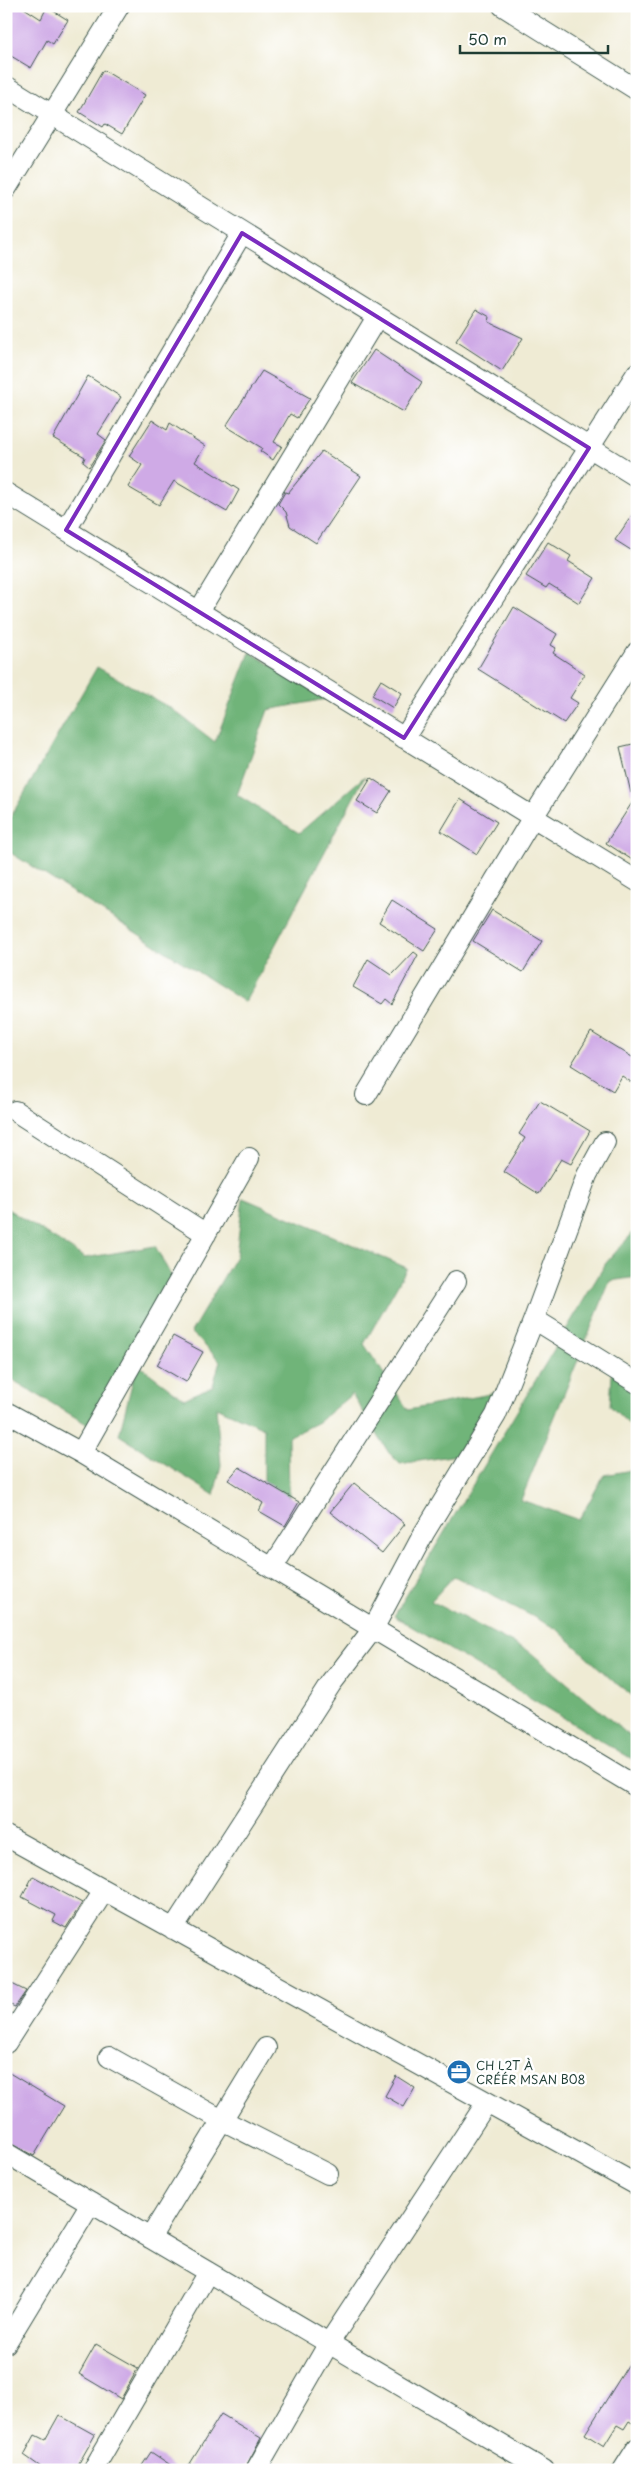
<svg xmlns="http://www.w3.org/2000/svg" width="643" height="2476" font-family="'Playpen Sans',sans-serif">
<rect width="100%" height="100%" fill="#fff"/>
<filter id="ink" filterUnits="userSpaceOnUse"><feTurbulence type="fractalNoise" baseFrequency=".02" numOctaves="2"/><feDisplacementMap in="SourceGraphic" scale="10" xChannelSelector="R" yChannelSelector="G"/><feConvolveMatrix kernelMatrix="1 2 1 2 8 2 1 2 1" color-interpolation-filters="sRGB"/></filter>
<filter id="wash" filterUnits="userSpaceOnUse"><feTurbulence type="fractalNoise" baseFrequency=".0096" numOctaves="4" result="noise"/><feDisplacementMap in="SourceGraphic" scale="20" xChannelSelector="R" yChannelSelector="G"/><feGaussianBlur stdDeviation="1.12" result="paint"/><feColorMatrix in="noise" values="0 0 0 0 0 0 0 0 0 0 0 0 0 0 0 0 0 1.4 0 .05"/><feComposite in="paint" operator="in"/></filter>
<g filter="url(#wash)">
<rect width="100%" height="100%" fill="#efebd4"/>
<path fill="#6fb479" stroke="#477856" d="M250,652L326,699L268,710L237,795L299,833L365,776L245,1002L6,850V825L97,667L172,709L215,742Z
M243,1198L407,1268L364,1344L408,1410L495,1393L457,1455L400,1464L389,1453L352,1394L318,1422L288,1437L289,1498L264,1504V1428L216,1407L221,1465L214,1495L119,1435L137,1364L184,1399L213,1386L220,1361L191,1332L236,1256Z
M6,1208L85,1258L155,1246L175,1283L95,1429L6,1376Z
M637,1228V1277L610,1281L521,1500L579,1520L604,1475L637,1469V1699L613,1681L557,1629L454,1576L431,1601L530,1652L637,1742V1762L394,1616L606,1263Z
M613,1359L637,1375V1432L610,1406Z"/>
<g id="blocks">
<path fill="#cfaae6" d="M10,6H21L41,19L47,7L68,20L53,44L47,40L31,68L6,53V13Z
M103,70L145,95L122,134L105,124L103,127L79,112Z
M476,309L490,317L489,322L523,338L502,371L456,341Z
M374,350L422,382L404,412L352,383Z
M262,371L310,398L297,418L290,414L274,442L282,446L273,460L260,451L262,448L226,426Z
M88,376L121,397L98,434L106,440L89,467L83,462L85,457L53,438Z
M152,420L167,430L170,423L205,446L195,462L239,490L227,512L174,481L159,505L128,487L142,465L129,456Z
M322,451L361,476L316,543L290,526L286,512L278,504L285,492L288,493Z
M637,508V554L615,540Z
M548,542L571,556L568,561L595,578L579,603L549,584L546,588L526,576Z
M514,607L557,634L551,645L556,648L553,653L585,674L570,698L578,703L564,723L478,669Z
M381,680L402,693L393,708L372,695Z
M637,743V792L631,793L620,747Z
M371,778L391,791L377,813L357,801Z
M637,795V863L606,843Z
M460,799L497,822L477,854L441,831Z
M392,900L438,929L424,951L379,922Z
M492,910L542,941L523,972L473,941Z
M414,952L418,955L392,1004L386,999L382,1004L353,987L368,959L392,975Z
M591,1032L637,1060V1086L622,1076L613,1091L571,1065Z
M540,1101L590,1131L571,1164L561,1159L539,1194L504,1172L525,1138L519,1134Z
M173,1336L203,1352L186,1382L157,1365Z
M239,1467L299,1502L285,1526L259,1511L263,1503L228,1480Z
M354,1483L405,1524L382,1553L330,1512Z
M33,1876L82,1903L66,1928L53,1921L56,1915L22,1897Z
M12,1984L26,1991L15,2007L6,2003V1996Z
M6,2071L64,2106L34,2156L6,2141Z
M396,2076L415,2088L404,2107L385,2096Z
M96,2344L138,2368L121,2399L79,2374Z
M637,2351V2426L629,2421L624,2429L617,2425L604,2446L585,2434Z
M221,2414L261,2438L244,2470H186Z
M59,2415L95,2435L75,2470H45L24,2455L35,2435L45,2440Z
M151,2452L178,2470H139Z"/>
</g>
</g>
<g filter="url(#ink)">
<use href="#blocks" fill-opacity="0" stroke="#3e574c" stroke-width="1"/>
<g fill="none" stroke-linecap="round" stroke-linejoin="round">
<defs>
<path id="street" d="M503,6L637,90
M6,86L637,477
M6,189L119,6
M6,493L637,881
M66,530L242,233
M199,611L377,317
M404,738L637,373
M366,1095L533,817L637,652
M15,1111L206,1234
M534,1319L637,1383
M6,1412L81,1453L637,1787
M81,1453L249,1158
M272,1568L456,1281
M6,1836L637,2185
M173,1929L331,1684L373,1629L424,1533L496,1415L534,1319L587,1175L605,1142
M6,2043L104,1891
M109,2057L222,2120L328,2174
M6,2153L544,2470
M150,2238L266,2048
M6,2343L91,2203
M93,2470L208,2272
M256,2470L329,2343L487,2102
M623,2470L637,2448"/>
</defs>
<use href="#street" stroke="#3e574c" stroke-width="22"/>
<use href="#street" stroke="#fff" stroke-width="20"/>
</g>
</g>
<path fill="none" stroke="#7b2cbf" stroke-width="4" stroke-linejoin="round" d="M242,233L589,448L404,738L66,530Z"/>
<defs>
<symbol id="office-disc" viewBox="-11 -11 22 22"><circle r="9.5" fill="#1f6fb2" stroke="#fff"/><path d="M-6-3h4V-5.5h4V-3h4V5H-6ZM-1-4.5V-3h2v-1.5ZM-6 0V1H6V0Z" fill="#fff"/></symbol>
</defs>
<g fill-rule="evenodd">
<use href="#office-disc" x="445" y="2058" width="28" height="28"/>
</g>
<g text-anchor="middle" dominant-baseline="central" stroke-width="5" stroke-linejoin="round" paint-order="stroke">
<g font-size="12" fill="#1f3d34" stroke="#fff" text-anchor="start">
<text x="476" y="2065">CH L2T À<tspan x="476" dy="14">CRÉÉR MSAN B08</tspan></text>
</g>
</g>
<rect width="643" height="2476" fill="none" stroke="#fff" stroke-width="25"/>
<path d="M460 45v8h148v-8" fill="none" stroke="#1f3d34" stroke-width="2.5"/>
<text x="468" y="45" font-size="15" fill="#1f3d34" stroke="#ffffff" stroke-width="4" paint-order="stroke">50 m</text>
</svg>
